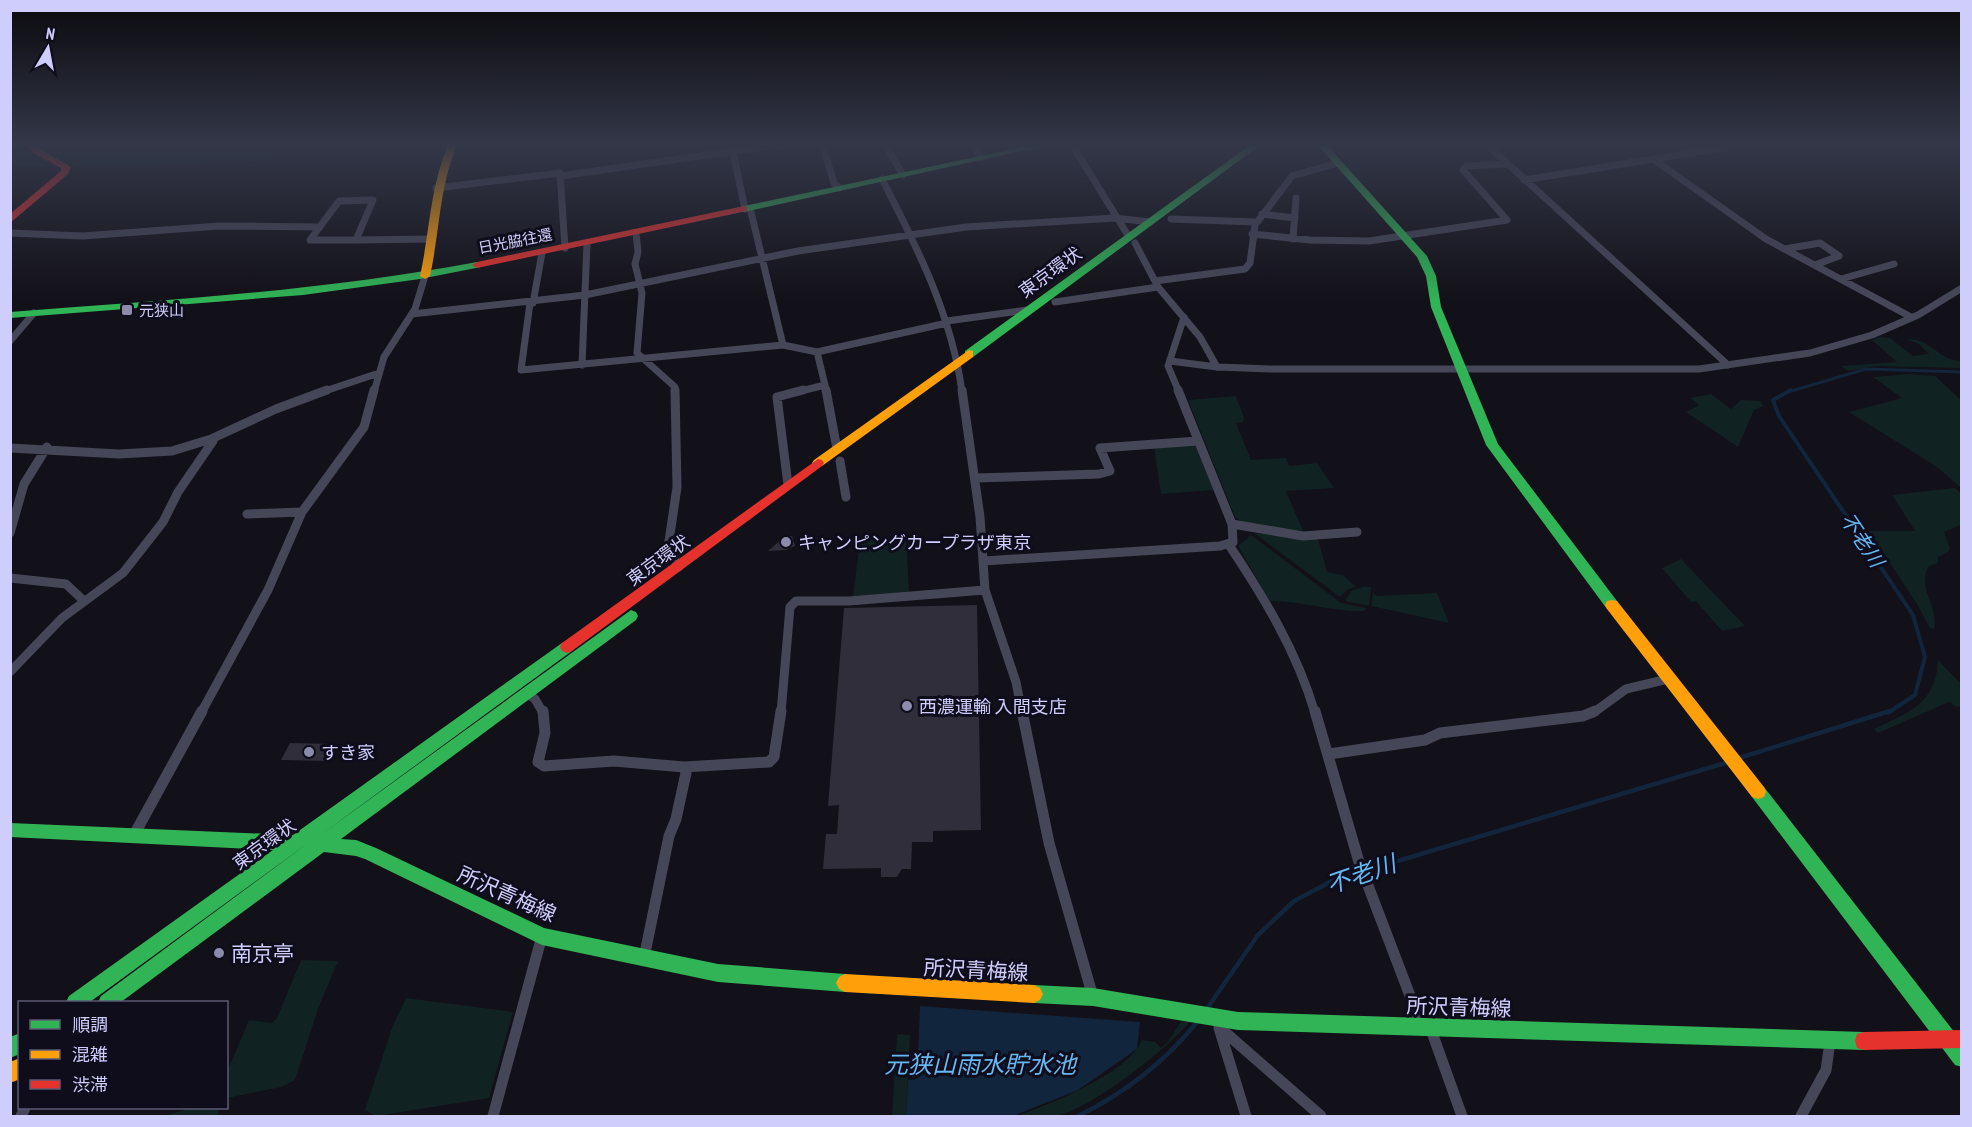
<svg xmlns="http://www.w3.org/2000/svg" width="1972" height="1127" font-family="'PT Sans Narrow','Noto Sans JP',sans-serif">
<rect width="100%" height="100%" fill="#121018"/>
<path fill="#122" d="M10,143H308L253,162L11,166Z
M1880,337L1890,338L1913,356L1929,354L1919,344L1906,339C1934,339 1935,359 1961,361V368L1876,366L1848,371L1841,366L1897,362L1872,340Z
M1909,374L1935,376L1961,400V488L1937,467L1849,412L1902,398L1873,377Z
M1711,394L1731,409L1741,400L1761,401L1763,406L1754,410L1738,447L1686,412L1699,405L1690,398Z
M1236,396L1244,418L1243,422L1236,423L1251,460L1286,458L1289,466L1317,463L1334,488L1286,491L1303,531L1244,523L1235,517L1188,400Z
M1192,444L1197,446L1214,490L1161,494L1154,447Z
M1955,488L1961,493V525L1944,532L1950,548L1948,552L1938,557V563L1929,566C1916,587 1939,606 1934,629L1930,628L1917,604L1869,531H1915L1892,495Z
M1254,533L1318,539L1327,572L1343,575L1356,587L1348,589L1340,597Z
M1251,535L1341,603L1366,608L1364,611C1333,612 1302,601 1270,601L1238,546Z
M906,536L909,593L853,596L860,541Z
M1681,559L1745,626L1722,631L1696,601L1691,602L1662,568Z
M1363,587H1371L1369,606L1345,601L1351,591Z
M1373,592L1376,596L1437,593L1449,623L1371,606Z
M1938,660L1961,684V706L1956,707L1949,702L1878,733L1874,729C1909,712 1936,704 1938,660Z
M301,960L338,961L318,1009L295,1080L281,1087L227,1098V1072L249,1020L272,1023L277,1018Z
M406,998L513,1012L489,1098L376,1116L365,1110L393,1025Z
M1181,1021L1190,1022C1167,1049 1089,1111 1055,1116C1043,1118 1030,1117 1018,1116C1051,1103 1129,1073 1142,1040L1155,1042L1161,1048L1168,1042Z
M897,1034L910,1035L906,1116H892Z
M191,1108H219L218,1116H164Z"/>
<path fill="#11253d" d="M920,1006L1140,1022L1137,1049L1078,1090L1013,1116H906L908,1080L917,1079Z"/>
<g fill="none" stroke-linecap="round" stroke-linejoin="round">
<path stroke="#11253d" stroke-width="3" d="M1788,392L1866,369L1962,372"/>
<path stroke="#11253d" stroke-width="4" d="M1791,390L1773,400L1779,416L1913,615L1925,657L1915,695L1888,713"/>
<path stroke="#11253d" stroke-width="4.5" d="M1739,758L1890,711
M1206,1010L1258,935L1294,901L1334,880L1725,763
M1078,1116C1125,1093 1165,1062 1198,1021"/>
</g>
<path fill="#302e3b" d="M792,536L795,546L786,550L768,551L783,538Z
M977,605L981,830L933,831V842H912L911,869H902L897,877H881V868L823,869L826,834H837L839,805L828,806L844,608Z
M290,743L336,744L328,761L281,760Z"/>
<g fill="none" stroke-linecap="round" stroke-linejoin="round">
<path stroke="#464659" stroke-width="7" d="M731,143L745,209
M822,143L834,183L839,188
M884,143L903,175
M973,143L981,158
M1071,143L1129,237
M1485,143L1728,365
M1686,143L1696,152
M1653,159L1766,239L1911,317
M560,176L789,143
M882,179C917,247 952,316 962,392
M1524,180L1752,143
M436,188L560,173L565,248
M373,200L356,240H310L339,201Z
M750,208L783,345
M1262,214L1295,218
M1171,219L1256,222
M10,233L83,236L219,226L320,227
M636,233L638,252L635,264L642,293L637,353L675,387V392
M1252,234L1310,240L1369,241L1507,220L1463,170L1466,166L1508,164
M1293,239L1296,198
M356,240L432,239
M1135,243L1158,287L1200,337L1217,367
M1784,249L1820,243L1839,256L1815,265
M1841,279L1894,264
M1155,281L1245,269L1250,263L1255,225L1292,176L1338,163
M1055,302L1158,287
M530,303L521,370L783,345L817,352L947,323
M533,303L542,253
M412,314L585,295L798,251L966,227L1115,218L1150,222
M947,321L1027,310
M10,341L34,313
M1170,361L1217,367L1271,369H1699L1810,353L1872,335L1918,315L1962,288
M582,365L587,243
M825,385L826,392
M322,392L379,373
M374,392L384,357L415,309L425,276
M797,392L825,385L817,352
M1179,392L1168,366L1184,317"/>
<path stroke="#464659" stroke-width="9" d="M675,390L677,487L668,548L679,567
M826,390L837,449
M962,390L980,517L985,590L1016,682L1022,713
M10,448L119,454L172,451L211,439L276,409L327,390
M840,461L846,497
M976,478L1099,474L1110,471L1100,448L1198,441
M788,485L777,397L803,390
M247,514L302,512
M1232,524L1303,536L1357,532
M10,533L24,484L47,447
M1229,545C1264,597 1297,652 1315,713
M984,561L1220,546L1233,542L1232,524L1178,390
M10,578L66,584L84,601
M10,672L62,618L123,573L163,522L178,492L213,441
M526,693L535,699L543,713
M201,713L268,590L302,512L364,427L374,390
M781,713L790,607L796,601H849L985,590
M1593,713L1626,689L1668,679"/>
<path stroke="#464659" stroke-width="11" d="M543,711L545,733L538,762L544,766L614,761L684,767L769,762L774,757L781,711
M1022,711L1049,843L1093,997
M1315,711L1359,862L1422,1027
M1329,754L1425,740L1440,733L1583,716L1595,711
M134,835L202,711
M644,958L669,836L676,819L686,773L684,767
M1219,1027L1321,1116
M1430,1027L1462,1116
M1219,1028L1246,1116
M21,1116L25,1108
M493,1116L542,936
M1801,1116L1826,1070L1830,1042"/>
<path fill="#30b455" fill-rule="evenodd" d="M1041,143H1058L744,212L739,209L744,206Z
M1253,143H1263L973,357H965V351Z
M1316,143H1325L1427,256L1436,276L1441,307L1498,444L1617,601L1619,605L1617,609H1607L1486,445L1431,307L1426,276L1417,257Z
M477,262L481,263V267L420,279L303,295L10,318V312C167,300 323,291 477,262Z
M631,610L636,612L638,616L636,620L341,839L356,840L376,848L544,928L718,964L845,974L851,977L854,983L851,989L845,992L718,982L542,945L365,859L356,856L324,852L121,1002H98L101,996L311,841L90,1002H66L69,996L273,850L10,837V823L293,835L562,643L567,641L572,643L574,647L572,651L319,836Z
M1758,785L1764,787L1962,1042V1067L1955,1065L1752,797L1750,792L1752,787Z
M1034,985L1093,988L1238,1012L1864,1032L1871,1034L1873,1041L1871,1048L1864,1050L1238,1030L1093,1006L1034,1003L1028,1000L1025,994L1028,988Z
M20,1033V1054L10,1058V1037Z"/>
<path fill="#ff9f0a" fill-rule="evenodd" d="M449,143H458C439,186 440,231 430,276L425,279L420,276C430,231 430,186 449,143Z
M969,350L973,351V357L822,466H814L812,463L814,460Z
M1612,600L1617,601L1764,787L1766,792L1764,797L1758,799L1752,797L1607,609L1605,605L1607,601Z
M845,974L1034,985L1040,988L1043,994L1040,1000L1034,1003L845,992L839,989L836,983L839,977Z
M20,1058V1079L10,1083V1062Z"/>
<path fill="#e5322d" fill-rule="evenodd" d="M24,143H33L39,149L71,167L68,174L10,223V214L61,171V168L33,153Z
M744,206L747,207V211L477,268L472,265L477,262Z
M818,459L822,460L824,463L822,466L572,651L567,653L562,651L560,647L562,643Z
M1962,1030V1048L1864,1050L1857,1048L1855,1041L1857,1034L1864,1032Z"/>
</g>
<linearGradient id="sky" x2="0" y2="1"><stop stop-color="#0a090d"/><stop offset="0.48" stop-color="#333748"/><stop offset="1" stop-color="#333748" stop-opacity="0"/></linearGradient>
<rect width="1972" height="301" fill="url(#sky)"/>
<g fill="#8d8bac" stroke="#0f0d1c" stroke-width="2">
<rect x="121" y="304" width="12" height="12" rx="3"/>
<circle cx="786" cy="542" r="6"/>
<circle cx="907" cy="706" r="6"/>
<circle cx="309" cy="752" r="6"/>
<circle cx="219" cy="953" r="6"/>
</g>
<g text-anchor="middle" dominant-baseline="central" stroke-width="6" stroke-linejoin="round" paint-order="stroke">
<g font-size="15" fill="#cfcdfb" stroke="#0f0d1c">
<text transform="translate(515 241) rotate(-11)">日光脇往還</text>
</g>
<g font-size="15" fill="#cfcdfb" stroke="#0f0d1c" text-anchor="start">
<text x="139" y="310">元狭山</text>
</g>
<g font-size="18" fill="#cfcdfb" stroke="#0f0d1c">
<text transform="translate(1050 272) rotate(-36)">東京環状</text>
<text transform="translate(658 560) rotate(-36)">東京環状</text>
<text transform="translate(264 844) rotate(-36)">東京環状</text>
</g>
<g font-size="18" fill="#cfcdfb" stroke="#0f0d1c" text-anchor="start">
<text x="798" y="542">キャンピングカープラザ東京</text>
<text x="919" y="706">西濃運輸 入間支店</text>
<text x="321" y="752">すき家</text>
</g>
<g font-size="20" font-style="italic" fill="#64b7f1" stroke="#0f0d1c">
<text transform="translate(1862 540) rotate(56)">不老川</text>
</g>
<g font-size="21" fill="#cfcdfb" stroke="#0f0d1c">
<text transform="translate(507 894) rotate(24)">所沢青梅線</text>
<text transform="translate(976 970) rotate(3)">所沢青梅線</text>
<text transform="translate(1459 1007) rotate(2)">所沢青梅線</text>
</g>
<g font-size="21" fill="#cfcdfb" stroke="#0f0d1c" text-anchor="start">
<text x="231" y="953">南京亭</text>
</g>
<g font-size="24" font-style="italic" fill="#64b7f1" stroke="#0f0d1c">
<text transform="translate(1361 874) rotate(-19)">不老川</text>
<text x="980" y="1064">元狭山雨水貯水池</text>
</g>
</g>
<rect width="1972" height="1127" fill="none" stroke="#cfcdfb" stroke-width="24"/>
<rect x="18" y="1001" width="210" height="108" fill="#0f0d1c" stroke="#5c5a75" stroke-width="1.5"/>
<rect x="30" y="1020" width="30" height="9" fill="#30b455" stroke="#5c5a75" stroke-width="1.5"/>
<text x="72" y="1031" font-size="18" fill="#cfcdfb">順調</text>
<rect x="30" y="1050" width="30" height="9" fill="#ff9f0a" stroke="#5c5a75" stroke-width="1.5"/>
<text x="72" y="1061" font-size="18" fill="#cfcdfb">混雑</text>
<rect x="30" y="1080" width="30" height="9" fill="#e5322d" stroke="#5c5a75" stroke-width="1.5"/>
<text x="72" y="1091" font-size="18" fill="#cfcdfb">渋滞</text>
<g transform="translate(48 48) rotate(10)" stroke="#0f0d1c" stroke-width="4.5" paint-order="stroke">
<path d="M0-4.5L10 22L0 15L-10 22Z" fill="#cfcdfb"/>
<text y="-9" font-size="16" font-weight="bold" text-anchor="middle" fill="#cfcdfb">N</text>
</g>
</svg>
